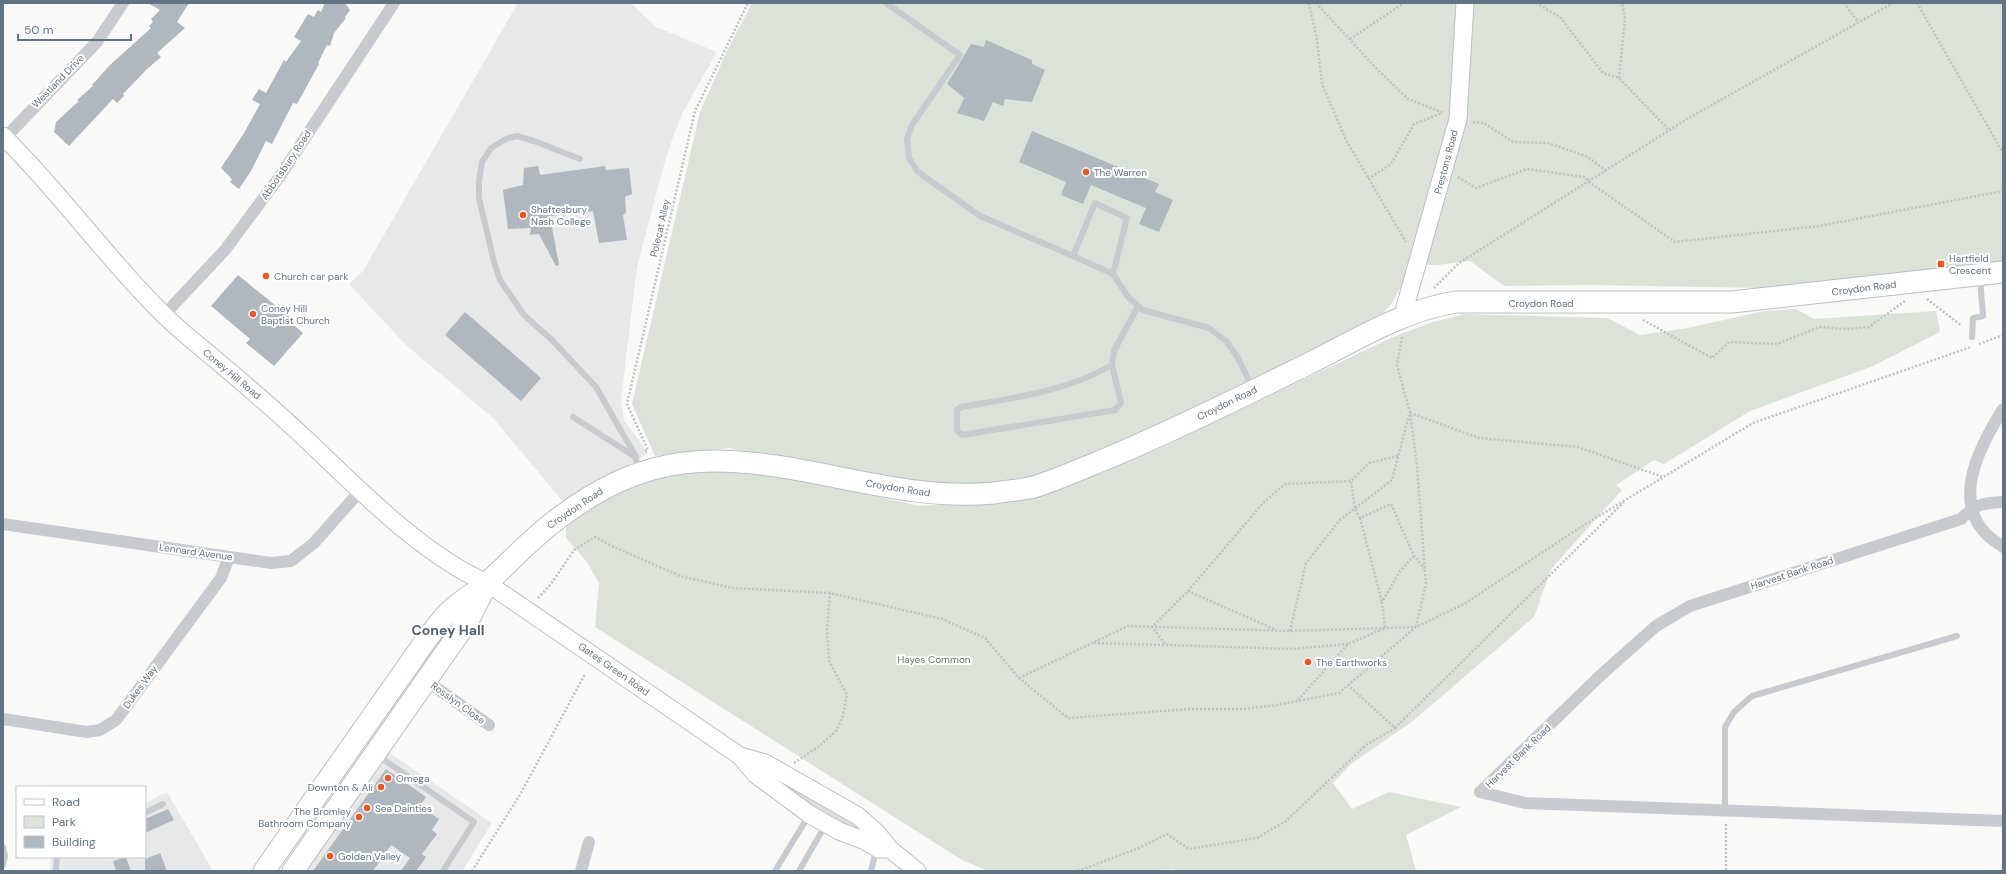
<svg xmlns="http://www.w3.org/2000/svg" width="2006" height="874" font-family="'DM Sans',sans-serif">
<rect width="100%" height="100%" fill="#f9f9f7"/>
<path fill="#e7e8e8" d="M518,3H631L656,27L717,52L683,112L673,137L663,168L637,267L621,400L624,420L648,453L566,505L493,418L407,346L349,284L363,271Z
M387,751L492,823L462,871H300Z
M167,792L213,871H50L51,857H145V803Z"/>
<path fill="#dbe2d7" d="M752,3H2003V261L1999,264L1762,288L1592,285L1504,286L1470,261L1437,265H1406L1404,281L1392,303L1378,319L1148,432L1026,481L922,487L729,448L655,456L632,404L700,112L725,55Z
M1796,309L1814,319L1936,311L1940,332L1873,366L1750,411L1664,464L1654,460L1616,485L1622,490L1551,569L1534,617L1413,721L1351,764L1333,783L1352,809L1389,792L1461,807L1406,835L1416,871H1177L1174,869L1142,871H988L962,860L595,627L599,583L587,562L566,538V524L659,468L729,464L919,506L1031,498L1158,449L1393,337L1430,323L1465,314L1607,318L1640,335L1688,328L1764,311Z
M761,767L839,811L875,837L824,817Z"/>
<path fill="#afb8be" d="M148,3H189L177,22L185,28L157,53L161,57L147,69L123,94L124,96L117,103L113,99L69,146L54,132L56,122L79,101L77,100L93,86L92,85L110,65L151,28L149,26L153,22L151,19L160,10Z
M325,3H345L350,10L345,17L346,18L334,33L330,46L327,45L318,63L319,64L297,104L293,103L272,144L266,141L251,171L239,189L230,182L232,179L221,168L244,133L260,104L252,100L259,89L266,93L284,60L286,62L301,41L294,37L308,14L314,17L318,10L321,12Z
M986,40L1032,60V64L1045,70L1032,102L1005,99L1003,106L993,102L984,121L957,113L964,98L947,84L971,44L984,47Z
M1032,131L1159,184L1155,192L1173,200L1159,232L1139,224L1146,208L1091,185L1083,204L1061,195L1066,182L1019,162Z
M538,166L540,175L605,166L606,170L629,168L632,194L625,197L626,213L623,215L627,240L599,243L593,211L550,216L559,265L556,266L539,234L530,235L531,228L508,229L503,190L523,185L524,168Z
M238,275L297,323L294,325L303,333L274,366L246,343L250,339L211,306Z
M465,312L541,378L521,401L445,335Z
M386,769L426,797L420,806L439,819L432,830L437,834L422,854L426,857L416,871H401L410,858L391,845L373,871H313Z
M168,809L174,820L145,833V819Z
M160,853L167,871H145V859Z
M126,857L131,871H116L113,861Z"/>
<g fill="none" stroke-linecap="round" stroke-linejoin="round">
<defs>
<path id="secondary" d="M3,136C60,192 106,258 163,314C179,330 198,345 216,360C247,386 278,413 308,441C358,489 424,556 487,583L740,756L765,763L858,816L876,832L890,849L917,871
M1406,317L1405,307L1458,119L1465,3
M740,756L755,774L809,814L839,831L863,840L879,849H890"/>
<path id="highway" d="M264,871L426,640C434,630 442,618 452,609C463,599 477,592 488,582C509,563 528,542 551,524C647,448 717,453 831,476C886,487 937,498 994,493C1007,491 1021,490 1034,487C1059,479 1084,468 1108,458C1177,429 1243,396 1310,363C1356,340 1404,310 1456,302H1732L2003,272
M293,871L469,619L486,585"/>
</defs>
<use href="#secondary" stroke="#bbc0c5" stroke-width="19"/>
<use href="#highway" stroke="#bbbfc2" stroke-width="23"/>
<path stroke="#c0c3c5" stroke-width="2.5" stroke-dasharray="2 2" stroke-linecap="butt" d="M1309,3L1317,40L1322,84L1346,140L1406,242
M1316,3L1377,69L1408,99L1444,113
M1536,3L1560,17L1603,73L1619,78L1669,130
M1844,3L1858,22
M1917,3L2003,153
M1350,39L1404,3
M1619,78L1625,18L1622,3
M1473,122L1484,123L1513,142L1548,143L1588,157L1606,171
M1458,177L1476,188L1527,169L1585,177L1589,182L1675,242L1819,226L2003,191
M1368,179L1391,164L1414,124L1442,113
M1434,288L1459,263L1687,119L1893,3
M1927,299L1962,326
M1643,320L1712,358L1729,342L1777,344L1819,327L1845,329L1869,327L1905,301
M1402,337L1397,365L1410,413L1417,466L1426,584L1416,626
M1979,344L2003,335
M1410,413L1479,438L1578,447L1663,477
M645,451L648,450L627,404L695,111L748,3
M1398,456L1369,463L1351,481L1355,509L1360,518L1391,504L1414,556L1425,569
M1360,518L1382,602
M1188,591L1274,629
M538,598L551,584L574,550L595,537L614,547L680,576L732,588L830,593L942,619L985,638L1019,678L1068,718L1191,709H1244L1277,705L1339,693L1416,627L1464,604L1584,525L1753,423L1971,347
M1290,631L1306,563L1340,520L1392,480L1409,415
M1094,643L1165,645
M1348,644L1292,649L1166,645L1152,627L1188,591L1263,503L1285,484L1351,481
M1019,678L1128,626L1290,631L1415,627
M1298,700L1348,644L1385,628L1382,602L1400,571L1414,556
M1395,728L1624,502
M794,763L818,747L836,731L842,719L847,695L829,661L827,630L830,593
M1726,824V871
M472,871L521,793L585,674
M1078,871L1139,848L1167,834L1189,849L1257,838L1286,821L1366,745L1395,728L1348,685"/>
<path stroke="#c7cbcf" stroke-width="6" d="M886,3L960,55L912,125L907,139L909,158L918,172L980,216L1073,256
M580,159L534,141L517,136L506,139L491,148L482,162L479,181V198L494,262L500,280L524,315L552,340L596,387L636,457L638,471
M1113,274L1073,256L1095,203L1127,218L1113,274L1128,297L1143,310L1209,328L1227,342L1238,358L1252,387
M1972,337L1973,318L1983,316L1980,278
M1112,365C1066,392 1012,398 961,407L957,410V430L962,435L1115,410L1121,403L1112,365L1114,351L1138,306
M573,417L634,456
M377,755L474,822L443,871
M1725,811V727L1734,712L1752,696L1957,636
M145,813L163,804
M3,847L5,856L3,865
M56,871L57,857
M775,871L809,815
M799,871L826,824
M871,871L875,855L878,850"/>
<path stroke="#c7cbcf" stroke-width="12" d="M5,138L97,42L123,3
M164,315L225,250L280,176L394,3
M2003,409C1982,443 1951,497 1986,534C1991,539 1998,543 2003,547
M3,524L271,563L291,561L314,543L360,491
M408,668L489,725
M3,719L87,732L100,730L116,720L221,578L229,557
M1480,792L1602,674L1656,626L1690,606L1961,519C1976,504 1982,503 2003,502
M1480,792L1525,803L2003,821
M581,871L589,842"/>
<use href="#secondary" stroke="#fff" stroke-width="17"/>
<use href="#highway" stroke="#fff" stroke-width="21"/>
</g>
<g fill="#f2541e" stroke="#fff" stroke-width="1.5">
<circle cx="1086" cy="172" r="4"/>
<circle cx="523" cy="215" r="4"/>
<rect x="1937" y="260" width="8" height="8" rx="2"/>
<circle cx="266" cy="276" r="4"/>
<circle cx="253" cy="314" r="4"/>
<circle cx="1308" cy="662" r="4"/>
<circle cx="388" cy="778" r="4"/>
<circle cx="381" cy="787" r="4"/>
<circle cx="367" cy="808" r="4"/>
<circle cx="359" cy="817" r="4"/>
<circle cx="330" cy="856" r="4"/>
</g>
<g text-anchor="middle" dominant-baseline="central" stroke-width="4" stroke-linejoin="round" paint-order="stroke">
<g font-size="10" fill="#627484" stroke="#fff">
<text transform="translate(58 81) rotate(-46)">Westland Drive</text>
<text transform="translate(1446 162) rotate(-75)">Prestons Road</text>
<text transform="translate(286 165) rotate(-56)">Abbotsbury Road</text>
<text transform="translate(660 228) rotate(-77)">Polecat Alley</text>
<text transform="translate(1864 288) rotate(-7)">Croydon Road</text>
<text x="1541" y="303">Croydon Road</text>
<text transform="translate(232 374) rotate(40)">Coney Hill Road</text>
<text transform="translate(1227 403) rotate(-26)">Croydon Road</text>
<text transform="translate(898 488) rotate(9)">Croydon Road</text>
<text transform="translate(575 508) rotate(-34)">Croydon Road</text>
<text transform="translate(196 552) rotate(8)">Lennard Avenue</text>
<text transform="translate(1792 573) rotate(-18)">Harvest Bank Road</text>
<text transform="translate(614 669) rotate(35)">Gates Green Road</text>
<text transform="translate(140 687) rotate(-54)">Dukes Way</text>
<text transform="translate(458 703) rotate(36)">Rosslyn Close</text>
<text transform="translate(1518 756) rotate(-44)">Harvest Bank Road</text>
</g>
<g font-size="10" fill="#627484" stroke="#fff" text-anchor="start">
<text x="1094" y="172">The Warren</text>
<text x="531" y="209">Shaftesbury<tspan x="531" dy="12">Nash College</tspan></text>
<text x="1949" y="258">Hartfield<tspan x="1949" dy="12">Crescent</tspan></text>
<text x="274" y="276">Church car park</text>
<text x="261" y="308">Coney Hill<tspan x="261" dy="12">Baptist Church</tspan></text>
<text x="1316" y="662">The Earthworks</text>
<text x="396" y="778">Omega</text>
<text x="373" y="787" text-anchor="end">Downton &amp; Ali</text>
<text x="375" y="808">Sea Dainties</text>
<text x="351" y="811" text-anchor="end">The Bromley<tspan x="351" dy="12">Bathroom Company</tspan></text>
<text x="338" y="856">Golden Valley</text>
</g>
<g font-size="10" fill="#667b61" stroke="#fff">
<text x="934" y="659">Hayes Common</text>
</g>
<g font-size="14" font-weight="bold" fill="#54626e" stroke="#fff">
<text x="448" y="630">Coney Hall</text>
</g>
</g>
<rect width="2006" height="874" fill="none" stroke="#627484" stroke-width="8"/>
<rect x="16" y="786" width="130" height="72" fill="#ffffff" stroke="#c0c7ce"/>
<rect x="24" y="799" width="20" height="6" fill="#ffffff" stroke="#c0c7ce"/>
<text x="52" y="806" font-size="12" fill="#627484">Road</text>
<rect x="24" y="816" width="20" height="12" fill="#dbe2d7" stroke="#c0c7ce"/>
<text x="52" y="826" font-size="12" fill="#627484">Park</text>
<rect x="24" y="836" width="20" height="12" fill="#afb8be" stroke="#c0c7ce"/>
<text x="52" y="846" font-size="12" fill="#627484">Building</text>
<path d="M18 34v6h113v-6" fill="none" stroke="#627484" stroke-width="2"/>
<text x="24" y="34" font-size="12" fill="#627484" stroke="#ffffff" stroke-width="3" paint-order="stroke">50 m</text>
</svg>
